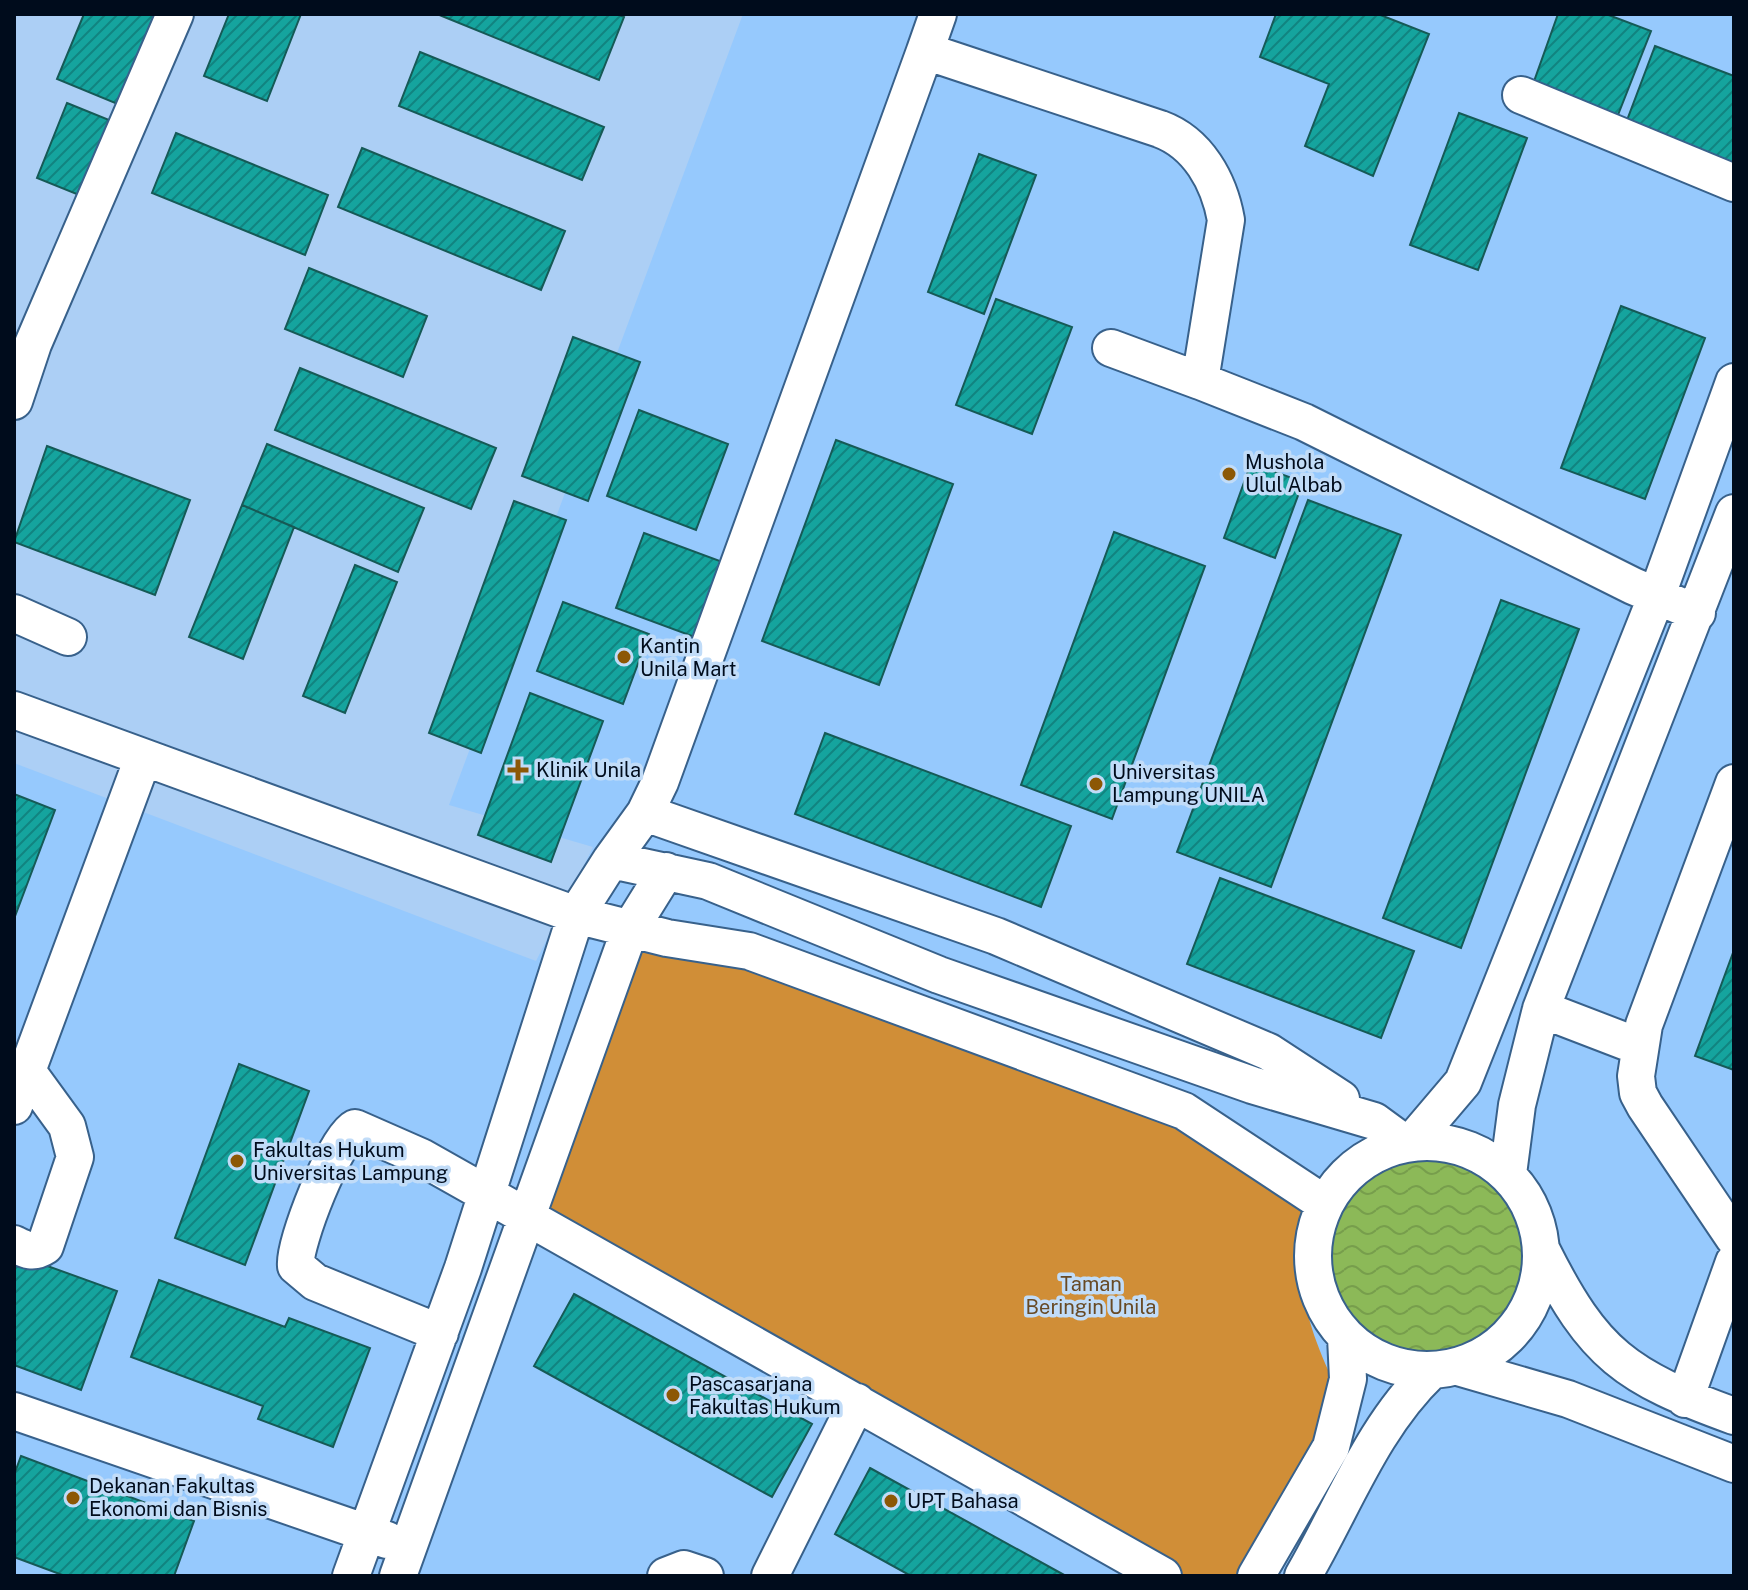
<svg xmlns="http://www.w3.org/2000/svg" width="1748" height="1590" font-family="'Public Sans',sans-serif">
<defs>
<pattern id="water-waves" width="16" height="10" patternUnits="userSpaceOnUse" patternTransform="scale(2)"><rect width="16" height="10" fill="#8cb958"/><path d="M0 5q4-4 8 0t8 0" fill="none" stroke="#779e4c"/></pattern>
<pattern id="building-hatch" width="6" height="6" patternUnits="userSpaceOnUse" patternTransform="scale(2)"><rect width="6" height="6" fill="#15a49e"/><path d="M-1 1l2-2M0 6l6-6M5 7l2-2" fill="none" stroke="#118480"/></pattern>
</defs>
<rect width="100%" height="100%" fill="#accff5"/>
<path fill="#96c9fd" d="M743,14H1734V1576H14V763L536,961L593,847L449,805Z"/>
<path fill="#d08e37" d="M668,939L1179,1112L1311,1199C1294,1274 1301,1311 1333,1381L1294,1505L1246,1576H1179L535,1220L627,953Z"/>
<path fill="url(#water-waves)" d="M1323 1253a103 103 0 1 1 206 0a103 103 0 1 1-206 0Z"/>
<path fill="url(#building-hatch)" stroke="#165a56" stroke-width="2" d="M84,14H156L120,105L57,79Z
M229,14H301L267,101L204,76Z
M437,14H617L624,17L599,80Z
M1276,14H1378L1429,34L1373,176L1305,146L1329,84L1260,57Z
M1558,14H1606L1651,31L1616,120L1532,87Z
M1655,46L1734,76V163L1626,123Z
M420,52L604,127L582,180L399,106Z
M67,103L114,122L84,197L37,178Z
M1459,113L1527,138L1478,270L1410,245Z
M176,133L328,195L305,255L152,193Z
M362,148L565,231L541,290L338,207Z
M979,154L1036,175L984,314L928,292Z
M309,268L427,316L403,377L285,329Z
M996,299L1072,327L1032,434L956,405Z
M1621,306L1705,338L1645,499L1561,468Z
M573,337L640,362L588,501L522,476Z
M300,368L496,448L471,509L275,430Z
M639,410L728,444L696,530L607,496Z
M836,440L953,484L879,685L762,641Z
M267,444L424,508L398,572L242,505Z
M47,446L190,500L155,595L14,542Z
M1251,463L1303,482L1275,558L1224,538Z
M1308,500L1401,535L1271,887L1177,852Z
M514,501L566,520L481,753L429,733Z
M242,505L294,527L243,659L189,637Z
M1114,532L1205,566L1112,819L1021,785Z
M644,533L728,564L700,639L616,608Z
M355,565L397,582L345,713L303,696Z
M1501,600L1579,629L1461,948L1383,918Z
M563,602L649,634L623,704L537,671Z
M530,693L603,721L551,862L478,835Z
M825,733L1071,826L1041,907L795,814Z
M14,794L55,810L14,919Z
M1220,878L1414,951L1381,1038L1187,964Z
M1734,950V1070L1695,1056Z
M239,1064L309,1091L245,1265L175,1238Z
M14,1254L117,1291L81,1390L14,1365Z
M159,1280L285,1327L289,1318L370,1348L333,1447L258,1419L263,1406L131,1357Z
M574,1294L812,1424L772,1497L534,1366Z
M21,1456L194,1521L174,1576H65L14,1557V1475Z
M870,1468L1066,1576H911L835,1534Z"/>
<g fill="none" stroke-linecap="round" stroke-linejoin="round">
<defs>
<path id="minor" d="M938,14L925,51L1160,129C1198,143 1219,181 1226,220L1200,381L1304,422L1633,586L1697,613
M1521,95L1734,183
M1111,348L1200,381
M14,401L33,344L175,14
M14,613L68,637
M14,710L576,915L667,938L749,951L1184,1111L1325,1204
M1734,783L1644,1025L1636,1076L1638,1093L1645,1106L1734,1238
M645,813L996,936L1269,1052L1341,1099
M611,860L645,813L660,782L925,51
M1541,1009L1640,1047
M14,1106L143,758
M1412,1142L1463,1082L1657,595L1734,382
M1313 1256a114 114 0 1 1 228 0a114 114 0 1 1-228 0Z
M1508,1174L1517,1105L1541,1009L1734,513
M14,1244C26,1250 33,1254 45,1246L75,1157L67,1126L27,1071
M1542,1251C1594,1355 1626,1377 1734,1416
M440,1333L315,1282L296,1266C293,1244 336,1137 355,1128L421,1157L1163,1576
M1458,1367L1568,1399L1734,1464
M1685,1399L1734,1262
M14,1411L387,1540
M351,1576L463,1268L576,915L611,860L708,881L939,975L1252,1085L1374,1121L1404,1143
M398,1576L630,929L666,871
M666,1576L684,1569L705,1576
M770,1576L857,1402
M1256,1576L1331,1447L1348,1379L1346,1337
M1303,1576C1344,1506 1372,1427 1431,1371"/>
</defs>
<use href="#minor" stroke="#38618b" stroke-width="40"/>
<use href="#minor" stroke="#fff" stroke-width="36"/>
</g>
<g fill="#8c5805" stroke="#c1dcf8" stroke-width="3">
<circle cx="1229" cy="474" r="8"/>
<circle cx="624" cy="657" r="8"/>
<path d="M514 758h8v8h8v8h-8v8h-8v-8h-8v-8h8z"/>
<circle cx="1096" cy="784" r="8"/>
<circle cx="237" cy="1161" r="8"/>
<circle cx="673" cy="1395" r="8"/>
<circle cx="73" cy="1498" r="8"/>
<circle cx="891" cy="1501" r="8"/>
</g>
<g text-anchor="middle" dominant-baseline="central" stroke-width="7" stroke-linejoin="round" paint-order="stroke">
<g font-size="20" fill="#000c1c" stroke="#c1dcf8" text-anchor="start">
<text x="1245" y="462">Mushola<tspan x="1245" dy="23">Ulul Albab</tspan></text>
<text x="640" y="646">Kantin<tspan x="640" dy="23">Unila Mart</tspan></text>
<text x="536" y="770">Klinik Unila</text>
<text x="1112" y="772">Universitas<tspan x="1112" dy="23">Lampung UNILA</tspan></text>
<text x="253" y="1150">Fakultas Hukum<tspan x="253" dy="23">Universitas Lampung</tspan></text>
<text x="689" y="1384">Pascasarjana<tspan x="689" dy="23">Fakultas Hukum</tspan></text>
<text x="89" y="1486">Dekanan Fakultas<tspan x="89" dy="23">Ekonomi dan Bisnis</tspan></text>
<text x="907" y="1501">UPT Bahasa</text>
</g>
<g font-size="20" fill="#684a25" stroke="#c1dcf8">
<text x="1091" y="1284">Taman<tspan x="1091" dy="23">Beringin Unila</tspan></text>
</g>
</g>
<rect width="1748" height="1590" fill="none" stroke="#000c1c" stroke-width="32"/>
</svg>
